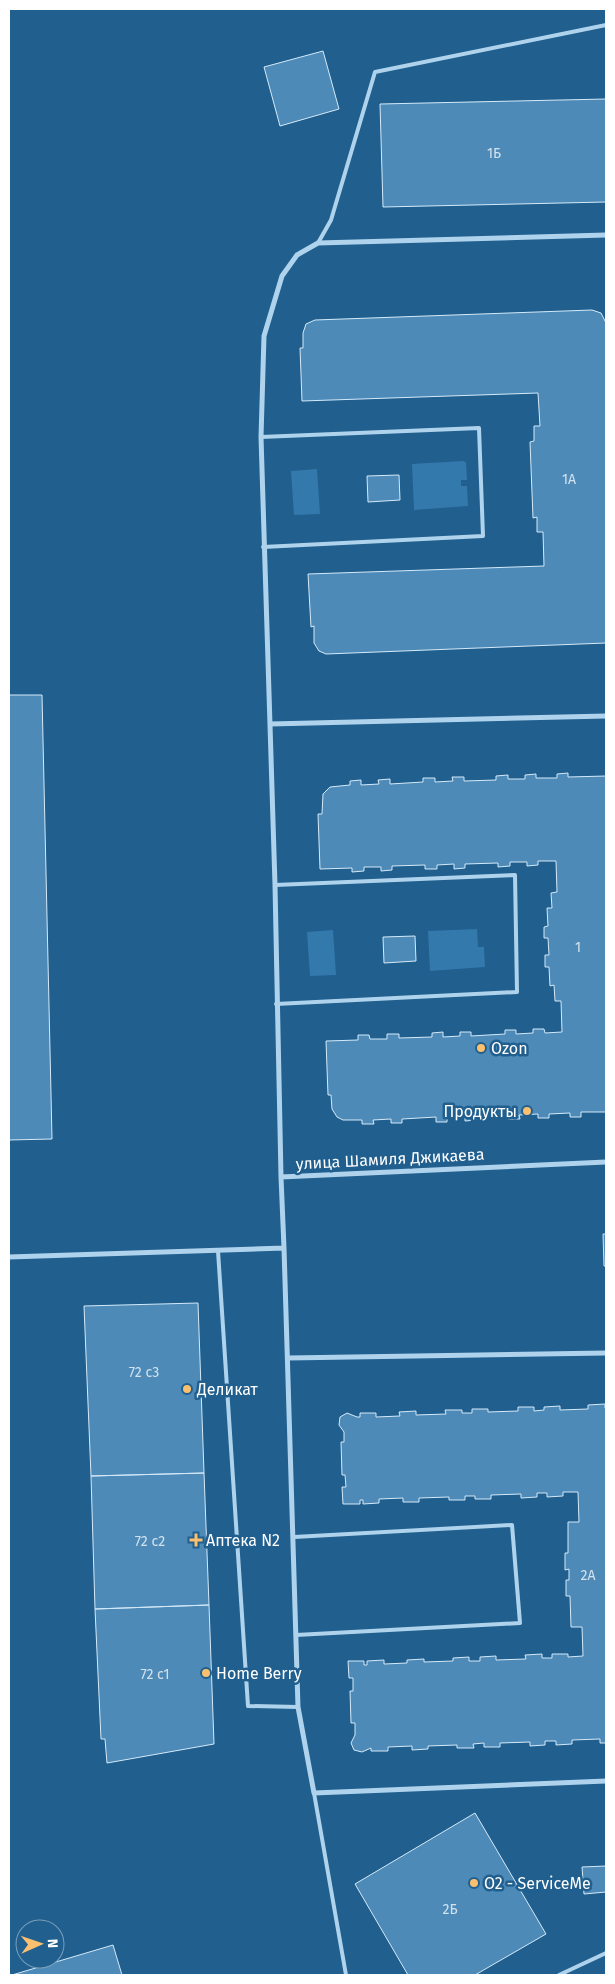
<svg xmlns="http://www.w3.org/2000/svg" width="615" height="1984" font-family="'Fira Sans',sans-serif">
<rect width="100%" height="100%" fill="#205f8e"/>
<path fill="#3479ac" d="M463,461L466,462L467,480H461V486H467L468,506L414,510L412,464Z
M317,469L320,514L294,515L291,471Z
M477,929L478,947H484L485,967L430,971L428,931Z
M333,930L336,975L310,976L307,932Z"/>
<path fill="#4d8ab8" stroke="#d5eaf9" d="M323,51L339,109L280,126L264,67Z
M606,99V202L383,207L380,104Z
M592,310L601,313L606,323V643L326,654L319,651L314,643V626L311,627L308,574L544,566L543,532H537V517L533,518L530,442L534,441V426H540L538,393L302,401L300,348H303V333L306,324L315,320Z
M399,475L400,500L368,502L367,476Z
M9,695H42L52,1139L9,1140Z
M568,773V777L606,776V1112H581V1117H570V1113L549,1114V1118H538V1114L519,1115L520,1119H508V1115L476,1116V1120L465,1121V1116L447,1117V1122H436V1117L402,1119V1123H391V1119L373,1120L374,1124H362V1120H343L337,1117L332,1109L331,1095H328L326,1041L358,1040V1035H369L370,1039H387V1034H399V1038L432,1037V1033L443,1032V1037L460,1036V1032H471V1036L505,1034V1030H516V1034L533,1033V1029H544L545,1033L562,1032L561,1001H555L554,985L550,986L549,967H545V955H549L548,938H544V927L548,926L547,908H552L551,893L557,892L556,861H538V865L527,866V862H510V866L498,867V863L465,864V868L454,869V864L437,865V869H425V865L392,866V870L381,871V867H364V871L352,872V868L320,869L318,814H322L323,794L330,787L350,785V781L361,780V785L379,784L378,780L390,779V784L423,782V778H435V782L453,781L452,777H464V781L496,780V776L508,775V779H525V775L536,774V778H557V774Z
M415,936L416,961L384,963L383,937Z
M603,1234H606V1266H604Z
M198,1303L204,1473L91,1476L84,1306Z
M605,1404V1408H606V1743H600V1739L572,1740V1744L556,1745V1741H545V1745L530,1746V1742L500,1743V1747H484V1743L473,1744L474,1748H457V1745L428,1746V1749L412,1750V1746L388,1747V1751H371V1748L362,1752L354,1750L351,1743L355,1735V1723H351L350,1691H353V1678H349L348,1661H364V1665H367V1661L384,1660V1664L407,1663V1660L424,1659V1662L453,1661V1658L469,1657V1661H480V1657L496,1656V1660L526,1659L525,1655L542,1654V1658H552V1654H568V1657L583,1656L582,1627H571L570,1596H566V1580H569V1569L565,1570V1553H568V1522H579L578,1492H563V1496L547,1497V1493H537V1497L521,1498V1494L491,1495V1499H475V1496H465V1500H449V1497L419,1498V1502H403V1498L379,1499V1503L363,1504V1500H360V1504H343L342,1487H346L345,1475H342L341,1442H344V1432L339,1425L340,1417L347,1413L357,1417H360V1413H376V1417L400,1416L399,1412L416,1411V1415L446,1414L445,1410H462V1413H472V1409H488V1412L518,1411V1407H534V1411L544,1410V1407L560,1406V1410L588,1409V1405Z
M204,1473L209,1605L95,1609L91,1476Z
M209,1605L214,1744L107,1763L105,1739H101L95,1609Z
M475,1813L546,1934L475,1975H408L355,1884Z
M606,1866V1892L584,1894L582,1867Z
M113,1945L122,1975H12Z"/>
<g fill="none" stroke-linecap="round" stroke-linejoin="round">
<path stroke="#afd3ec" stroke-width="4" d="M318,243L331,220L375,72L606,25
M261,437L479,428L483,536L263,547
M275,885L515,875L517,992L276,1004
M218,1251L248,1706L298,1707
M294,1537L512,1525L520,1623L296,1635
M314,1793L346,1975
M559,1975L606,1953"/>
<path stroke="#afd3ec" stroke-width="5" d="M270,724L606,716
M281,1177L275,885L261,437L264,336L282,276L297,255L318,243L606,235
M284,1248L298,1707L314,1793L606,1781
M9,1257L284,1248L281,1177L606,1162
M288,1358L606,1353"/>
</g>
<g fill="#fac070" stroke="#205f8e" stroke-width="2">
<circle cx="481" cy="1048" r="5"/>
<circle cx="527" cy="1111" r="5"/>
<circle cx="187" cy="1389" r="5"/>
<path d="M193.5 1532.5h5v5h5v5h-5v5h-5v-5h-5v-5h5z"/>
<circle cx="206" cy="1673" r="5"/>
<circle cx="474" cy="1883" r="5"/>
</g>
<g text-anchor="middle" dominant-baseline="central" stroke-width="5" stroke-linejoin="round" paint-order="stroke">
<g font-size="14" fill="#d2e2ed">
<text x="494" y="153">1Б</text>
<text x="569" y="479">1А</text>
<text x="578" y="947">1</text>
<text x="144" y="1372">72 с3</text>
<text x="150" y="1541">72 с2</text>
<text x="588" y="1575">2А</text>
<text x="155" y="1674">72 с1</text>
<text x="450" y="1909">2Б</text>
</g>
<g font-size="16" fill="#fff" stroke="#205f8e" text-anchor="start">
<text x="491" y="1048">Ozon</text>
<text x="517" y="1111" text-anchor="end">Продукты</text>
<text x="197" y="1389">Деликат</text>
<text x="206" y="1540">Аптека N2</text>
<text x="216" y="1673">Home Berry</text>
<text x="484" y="1883">О2 - ServiceMe</text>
</g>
<g font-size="16" fill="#fff" stroke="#205f8e">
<text transform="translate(390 1159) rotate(-3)">улица Шамиля Джикаева</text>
</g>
</g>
<rect width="615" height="1984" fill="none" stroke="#ffffff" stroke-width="20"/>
<g transform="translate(40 1944) rotate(88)"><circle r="24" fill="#205f8e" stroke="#799fbb"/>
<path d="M0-4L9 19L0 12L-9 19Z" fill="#fac070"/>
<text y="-8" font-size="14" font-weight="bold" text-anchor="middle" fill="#ffffff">N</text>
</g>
</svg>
